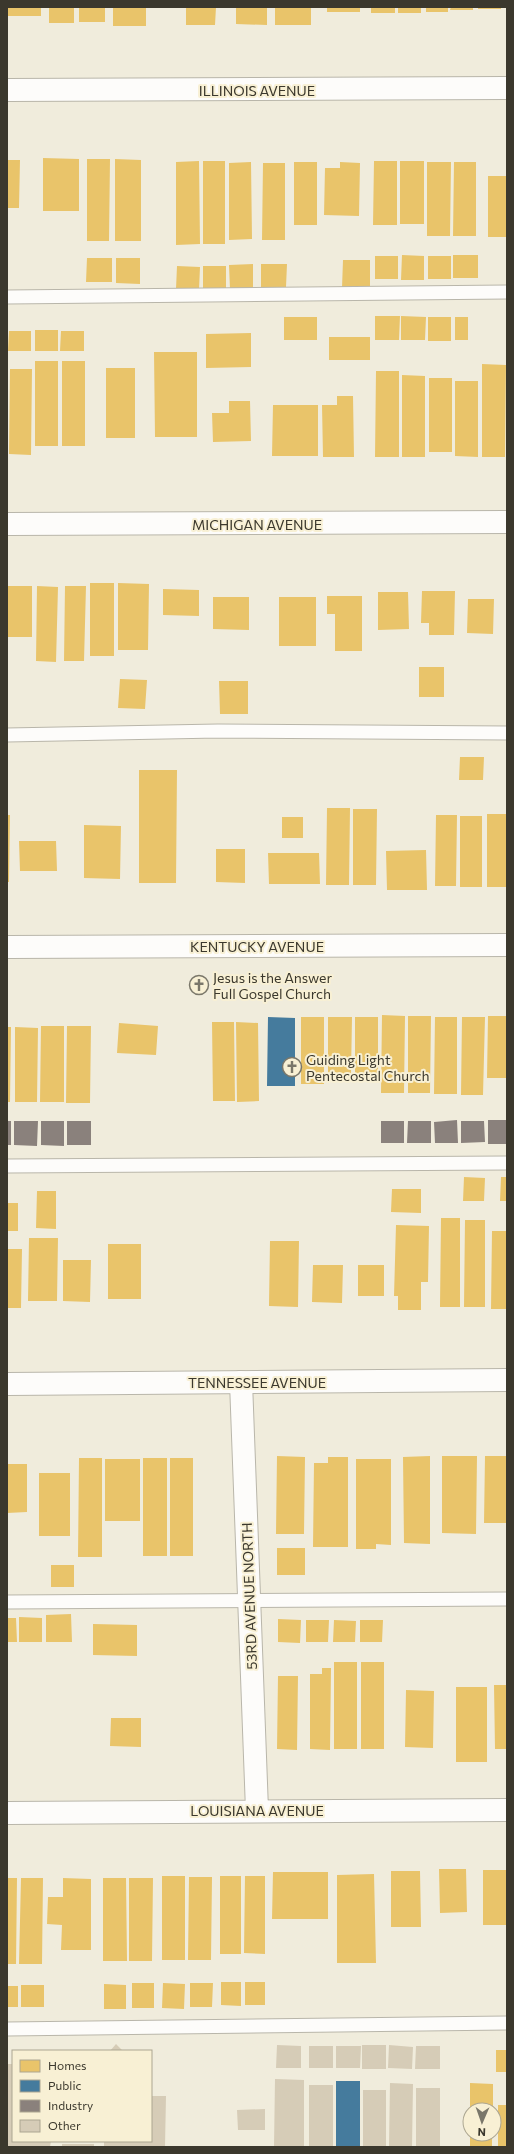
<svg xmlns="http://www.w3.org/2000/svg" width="514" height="2154" font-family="Commissioner,sans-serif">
<rect width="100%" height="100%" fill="#f0ecdc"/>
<path fill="#e9c46a" d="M7,7H41V16H7Z
M49,7H74V23H49Z
M79,7H105V22H79Z
M113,7H146V26H113Z
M186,7H216L215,25H186Z
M236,7H267V25L236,24Z
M275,7H311V25H275Z
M327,7H360V12H327Z
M371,7H395V13H371Z
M398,7H421V13H398Z
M426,7H448V12H426Z
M451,7H473V10H450Z
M478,7H501V9H478Z
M43,158L79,159V211H43Z
M87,159H110L109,241H87Z
M115,159L141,160V241H115Z
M7,160H20L19,208H7Z
M199,161L200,244L176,245V162Z
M203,161H225V244H203Z
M374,161H397V225H373Z
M400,161H424V224H400Z
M251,162L252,239L229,240V163Z
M294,162H317V225H294Z
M340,162L360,163L359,216L324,215L325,168H340Z
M427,162H451L450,236H427Z
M454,162H476V236H453Z
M263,163H285V240H262Z
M488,176H507V237H488Z
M402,255L424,256V280H401Z
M453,255H478V278H453Z
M375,256H398V279H375Z
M428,256H451V279H428Z
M87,258H112V282H86Z
M116,258H140V284L116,283Z
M343,260H370V288H342Z
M253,264V288L230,289L229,265Z
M261,264H287L286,287H261Z
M177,266L200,267L199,290L176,289Z
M203,266H226V290H203Z
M375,316H400L399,340H375Z
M401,316L426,317L425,340H401Z
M284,317H317V340H284Z
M428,317H451V341H428Z
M455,317H468V340H455Z
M35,330H58V351H35Z
M9,331H31V351H8Z
M61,331H84V351H60Z
M251,333V367L206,368V334Z
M329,337H370V360H329Z
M154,352H197V437H155Z
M35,361H58V446H35Z
M62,361H85V446H62Z
M482,364L506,365L505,457H482Z
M106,368H135V438H106Z
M10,369H32L31,455L9,454Z
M376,371H399V457H375Z
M402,375L425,376V457H402Z
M429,378H452V452H429Z
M455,381H478V457L455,456Z
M337,396H353L354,457H323L322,405H337Z
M229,401H250L251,441L213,442L212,413H229Z
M273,405H318V456H272Z
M90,583H114V656H90Z
M118,583L149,584L148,650H118Z
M7,586H32V637H7Z
M37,586L58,587L56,662L36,661Z
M65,586H86L84,661H64Z
M163,589L199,590V616L163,615Z
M422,591H455L454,635H429V623H421Z
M378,592H408L409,629L378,630Z
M327,596H362V651H335V614H327Z
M213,597H249V630L213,629Z
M279,597H316V646H279Z
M468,599H494L493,634L467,633Z
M419,667H444V697H419Z
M120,679L147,680L145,709L118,708Z
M219,681H248V714H220Z
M460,757H484L483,780H459Z
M139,770H177L176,883H139Z
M327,808H350L349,885H326Z
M353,809H377L376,885H353Z
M487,814H507V887H487Z
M7,815H10L9,882H7Z
M436,815H457L456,886H435Z
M460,816H482V887H460Z
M282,817H303V838H282Z
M84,825L121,826L120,879L84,878Z
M19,841H56L57,871H20Z
M216,849H245V883L216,882Z
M426,850L427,890H387L386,851Z
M268,853H319L320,884H269Z
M382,1015L405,1016L404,1093H381Z
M408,1016H431L430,1093H408Z
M488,1016H507V1078H487Z
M301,1017H324V1084H301Z
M328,1017H352L351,1074H328Z
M355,1017H378V1075H355Z
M435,1017H457V1094H434Z
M462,1017H485L483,1095H461Z
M212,1022H234L235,1101H213Z
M236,1022L258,1023L259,1101L237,1102Z
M119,1023L158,1026L156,1055L117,1053Z
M41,1026H64V1102H40Z
M67,1026H91L90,1103H66Z
M7,1027H11L10,1102H7Z
M15,1027L38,1028L37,1102H15Z
M464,1177L485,1178L484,1201H463Z
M501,1177H507V1201H500Z
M392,1189H421V1213L391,1212Z
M37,1191H56V1229L36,1228Z
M7,1203H18V1231H7Z
M441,1218H460V1307H440Z
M465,1220H485V1307H464Z
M396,1225L429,1226L428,1282H421V1310H398V1296H394Z
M492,1231H507V1309H491Z
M29,1238H58L57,1301H28Z
M270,1241H299L298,1307L269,1306Z
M108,1244H141V1299H108Z
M7,1249H22L21,1308H7Z
M63,1260H91L90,1302L63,1301Z
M313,1265H343L342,1303L312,1302Z
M358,1265H384V1296H358Z
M277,1456L305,1457L304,1534H276Z
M430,1456V1544L404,1543L403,1457Z
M442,1456H477L476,1534L442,1533Z
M485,1456H507V1523H484Z
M328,1457H348V1547H313L314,1463H328Z
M79,1458H102V1557H78Z
M143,1458H167V1556H143Z
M170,1458H193V1556H170Z
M105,1459H140V1521H105Z
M356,1459H391V1545L376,1544V1549H356Z
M7,1464H27V1512L7,1513Z
M39,1473H70V1536H39Z
M277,1548H305V1575H277Z
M51,1565H74V1587H51Z
M71,1614L72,1642H46V1615Z
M19,1617L42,1618V1642H19Z
M7,1618H16L17,1642H7Z
M278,1619L301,1620L300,1643L278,1642Z
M306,1620H329L328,1642H306Z
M334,1620L356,1621L355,1642H333Z
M360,1620H383L382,1642H360Z
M93,1624L137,1625V1656L93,1655Z
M334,1662H357V1749H334Z
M361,1662H384V1749H361Z
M322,1668H331L330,1750L310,1749V1674H322Z
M278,1676H298L297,1750L277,1749Z
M494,1685H507V1749H495Z
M456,1687H487V1762H456Z
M406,1690L434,1691L433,1748L405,1747Z
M111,1718H141V1747L110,1746Z
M439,1869H466L467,1912L440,1913Z
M483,1870H507V1925H483Z
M391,1871H420L421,1927H391Z
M273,1872H328V1919H272Z
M374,1874L376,1963H337V1875Z
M162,1876H185V1960H162Z
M220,1876H241V1954H220Z
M245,1876H265V1954L244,1953Z
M189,1877H212L211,1960H188Z
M7,1878H17L16,1964H7Z
M21,1878H43L42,1964H19Z
M63,1878L91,1879V1950H61L62,1925L47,1924L48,1897H63Z
M103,1878H126L127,1961H103Z
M129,1878H153L152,1961H129Z
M221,1982H241V2006L221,2005Z
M245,1982H265V2005H245Z
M132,1983H154V2008H132Z
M163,1983L185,1984L184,2009L162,2008Z
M190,1983H213L212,2007H190Z
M104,1984L126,1985V2009H104Z
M21,1985H44V2007H21Z
M7,1986H18V2007H7Z
M496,2050H507V2072H496Z
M470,2083L493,2084V2110H470Z
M498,2105H507V2147H498Z
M470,2134H492V2147H470Z"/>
<path fill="#457b9d" d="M268,1017L295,1018V1086H267Z
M336,2081H360V2147H336Z"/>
<path fill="#8a817c" d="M457,1120L458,1143H435L434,1122Z
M488,1120H507V1144H488Z
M7,1121H11V1145H7Z
M14,1121H38L37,1146L14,1145Z
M41,1121H64V1146L41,1145Z
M67,1121H91V1145H67Z
M381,1121H404V1143H381Z
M408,1121H431V1143H407Z
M461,1121H484L485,1142L461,1143Z"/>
<path fill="#d6ccb7" d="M116,2044L123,2051H110Z
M277,2045L301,2046V2068H276Z
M362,2045H386V2069H362Z
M389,2045L413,2047L412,2069L388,2068Z
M309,2046H333V2068H309Z
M336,2046H361L360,2068H336Z
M416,2046H440V2069H415Z
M7,2064H13V2141H51L50,2147H7Z
M275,2079L304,2080V2147H274Z
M390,2083L413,2084L412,2147H389Z
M309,2085H333V2147H309Z
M416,2088H440V2147H416Z
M363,2090H386V2147H363Z
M151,2096H166L165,2147H104V2141H151Z
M265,2109V2130H238L237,2110Z
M62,2144H94V2147H62Z"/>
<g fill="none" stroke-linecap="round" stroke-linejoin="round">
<defs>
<path id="lane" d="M7,297L507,292
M7,735L218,731L507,733
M7,1166L507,1163
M7,1602L507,1599
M7,2029L507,2023"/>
<path id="street" d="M7,90L507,88
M7,524L507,522
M7,947L507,945
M241,1382L257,1810
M7,1813L507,1810"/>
<path id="secondary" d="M7,1384L507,1380"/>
</defs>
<use href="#lane" stroke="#b9b6aa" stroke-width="15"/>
<use href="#street" stroke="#b9b6aa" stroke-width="24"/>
<use href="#secondary" stroke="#b9b6aa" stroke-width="24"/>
<use href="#lane" stroke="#fdfcfa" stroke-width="13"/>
<use href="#street" stroke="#fdfcfa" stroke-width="22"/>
<use href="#secondary" stroke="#fdfcfa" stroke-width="22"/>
</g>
<defs>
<symbol id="church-ring" viewBox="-11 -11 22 22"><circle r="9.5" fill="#f8f0d4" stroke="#7a776a" stroke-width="1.5"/><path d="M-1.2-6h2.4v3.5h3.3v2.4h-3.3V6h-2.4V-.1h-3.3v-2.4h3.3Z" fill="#7a776a"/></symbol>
</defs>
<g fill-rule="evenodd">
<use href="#church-ring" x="188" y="974" width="22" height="22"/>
<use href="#church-ring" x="281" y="1056" width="22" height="22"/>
</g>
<g text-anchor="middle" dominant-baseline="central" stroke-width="4" stroke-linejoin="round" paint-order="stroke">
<g font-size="14" fill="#3b382d" stroke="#f8f0d4">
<text x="257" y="90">ILLINOIS AVENUE</text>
<text x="257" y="524">MICHIGAN AVENUE</text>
<text x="257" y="946">KENTUCKY AVENUE</text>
<text x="257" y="1382">TENNESSEE AVENUE</text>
<text transform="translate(249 1596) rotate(-92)">53RD AVENUE NORTH</text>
<text x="257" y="1810">LOUISIANA AVENUE</text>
</g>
<g font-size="14" fill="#3b382d" stroke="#f8f0d4" text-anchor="start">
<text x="213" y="977">Jesus is the Answer<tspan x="213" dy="16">Full Gospel Church</tspan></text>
<text x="306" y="1059">Guiding Light<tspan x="306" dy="16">Pentecostal Church</tspan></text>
</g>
</g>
<rect width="514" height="2154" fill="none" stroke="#3b382d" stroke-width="16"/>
<rect x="12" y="2050" width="140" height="92" fill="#f8f0d4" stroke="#aca691"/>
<rect x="20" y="2060" width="20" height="12" fill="#e9c46a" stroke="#aca691"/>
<text x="48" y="2070" font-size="12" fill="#3b382d">Homes</text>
<rect x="20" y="2080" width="20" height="12" fill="#457b9d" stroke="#aca691"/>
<text x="48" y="2090" font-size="12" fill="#3b382d">Public</text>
<rect x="20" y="2100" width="20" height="12" fill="#8a817c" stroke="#aca691"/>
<text x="48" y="2110" font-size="12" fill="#3b382d">Industry</text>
<rect x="20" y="2120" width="20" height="12" fill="#d6ccb7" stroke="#aca691"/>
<text x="48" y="2130" font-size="12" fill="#3b382d">Other</text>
<g transform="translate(482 2122) rotate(182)"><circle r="19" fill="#f8f0d4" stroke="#aca691"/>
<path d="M0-3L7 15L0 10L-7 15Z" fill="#7a776a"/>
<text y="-6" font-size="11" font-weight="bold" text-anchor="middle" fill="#3b382d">N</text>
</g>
</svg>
